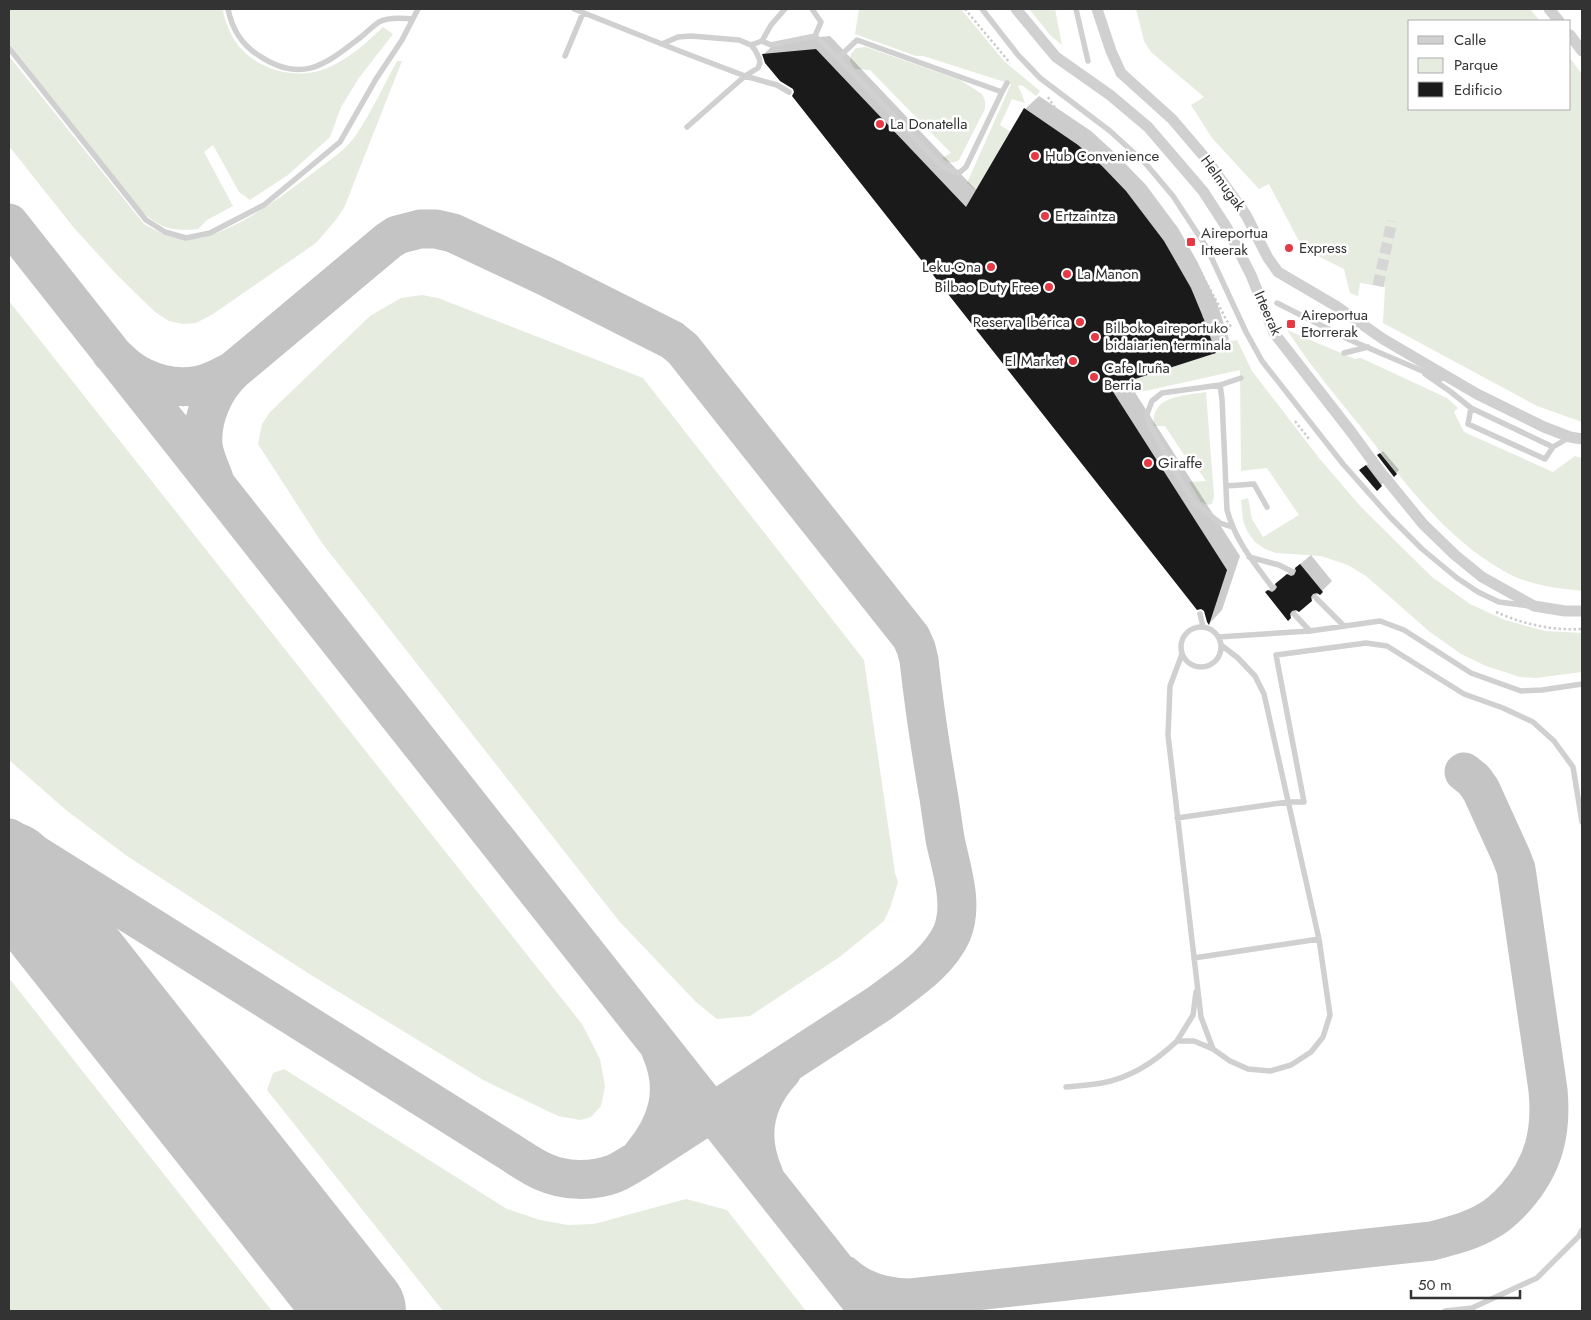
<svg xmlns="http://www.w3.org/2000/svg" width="1591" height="1320" font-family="Jost,sans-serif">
<rect width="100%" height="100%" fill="#fff"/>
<path fill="#e6ecdf" d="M9,9H223C223,14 225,19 227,24C239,64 289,84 327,68C349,59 366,43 383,27L393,34L359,78L341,107L330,137L288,175L250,200L239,192L213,145L204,152L233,206L207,220L198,229C170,232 160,228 139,209L9,43Z
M859,9H961L1004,61L1040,91L1036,96L1023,86L1018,85L1025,103L1012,99L1000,125L1011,132L976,191L967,183L1011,84L923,56H916L855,34Z
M1029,9H1055L1062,45L1051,36Z
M1136,9H1530L1540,21H1410V109H1570V58L1582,74V422L1537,406L1383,323L1385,287L1360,283L1358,296L1350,293L1344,269L1312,253L1301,245L1269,184L1259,189L1212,138L1191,105L1204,97L1151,52L1144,41Z
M866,47L960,80L982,94L985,101V109L959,160C952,164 948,163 942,158L951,153L870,70L855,69L850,61L851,54L856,48Z
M9,56L144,224C160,233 175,241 194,239C233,234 282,196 313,173C328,161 345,151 356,135C371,113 384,85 397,61H402L344,208L335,221L316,243L213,314L196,323L183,324L169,321L155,312L117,275L74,228L9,146Z
M422,295L438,298L643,378L864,660L895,873L898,882L890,908L884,921L841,956L750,1016L717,1019L696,1002L619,921L322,543L258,444L262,424L270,412L370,316L401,298Z
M9,301L582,1024L600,1059L605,1086L601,1106L591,1117L580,1120L558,1116L485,1081L311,975L127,856L66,810L9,760Z
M1287,330L1355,359L1361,358L1447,398L1458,408L1454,412L1464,432L1553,472L1575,456L1582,458V591C1555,588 1526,585 1502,570C1443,536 1402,479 1361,427C1335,395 1309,364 1287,330Z
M1237,340L1252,371L1319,458L1361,507L1432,577L1470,604L1505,620L1545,631L1582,633V672L1536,678L1520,677L1486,666L1461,654L1430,632L1366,576L1348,565L1321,556L1276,553L1265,549L1255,542L1247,531L1243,520L1241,500L1248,498L1252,519L1263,537L1299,515L1267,468L1241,471L1240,370L1136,393L1132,391L1125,382L1216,353L1220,347L1218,344Z
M1206,392L1214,496L1212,504L1208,505L1201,502L1189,482L1206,481L1189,456L1184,455L1165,426H1154C1150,395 1184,396 1206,392Z
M9,978L272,1311H9Z
M284,1069L507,1209L540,1220L568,1225L594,1224L686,1199L727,1210L806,1311H443L267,1090L273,1073Z"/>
<path fill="#0003" d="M830,36L977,191L1025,109L1039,96L1091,131L1115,153L1146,185L1178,228L1197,261L1217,303L1229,339L1216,352L1127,380L1240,556L1222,610L1209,624L1205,610L1201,608L795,93L794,88L764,54L777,41Z
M1383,451L1399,470L1394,475L1379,455Z
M1369,463L1384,482L1377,489L1361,470Z
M1311,555L1332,581L1322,591L1290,617L1267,592L1277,582L1299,565Z"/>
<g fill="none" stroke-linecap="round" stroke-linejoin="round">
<path stroke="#c4c4c4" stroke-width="39" d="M9,223L869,1311
M214,479C210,468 204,456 203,445C201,418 214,388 234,370
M9,838L510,1152C521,1159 532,1167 544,1172C564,1181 592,1182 613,1174C621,1171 629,1165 637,1161L880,1003C906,983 938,964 952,933C964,904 951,868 945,839C943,826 941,812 939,798C931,752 924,706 919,660L916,648L911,637L705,377L683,349L672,340L545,276L453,233L436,229H420L397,235L388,241L234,370C223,376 211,383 199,385C175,390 148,383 129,369C122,364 117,358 111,353
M642,1155C668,1124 678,1090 661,1051
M764,1175C747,1137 754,1101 782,1071
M844,1275C863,1292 886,1298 911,1298L1432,1241C1450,1236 1469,1232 1486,1222C1498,1216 1507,1207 1516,1197C1544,1165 1552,1132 1548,1090L1516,869L1511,856L1481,790L1474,780L1464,772"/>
<path stroke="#c4c4c4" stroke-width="98" d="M9,871L357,1311"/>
</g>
<path fill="#1a1a1a" d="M816,49L966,207L1024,108L1078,145L1102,166L1126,191L1164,241L1191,288L1203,317L1216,353L1110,387L1227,570L1209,625L1207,622L1204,611L1201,609L1197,610L792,96L794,92L793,89L780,81L765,63L762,54Z
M1380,453L1397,474L1394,477L1377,455Z
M1366,465L1382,486L1377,491L1359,470Z
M1300,564L1323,592L1320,595L1317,593L1313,594L1311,597L1312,601L1299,612L1296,610L1292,611L1290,614L1291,618L1288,621L1265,592L1268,590L1272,592L1275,590L1277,587L1275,584L1287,574L1291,576L1294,575L1296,571L1295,568Z"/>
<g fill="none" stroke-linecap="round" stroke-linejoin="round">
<path stroke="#d6d6d6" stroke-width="11" stroke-dasharray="11 5.5" stroke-linecap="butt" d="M1378,286L1392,221"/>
<path stroke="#cdcdcd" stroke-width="2.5" stroke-dasharray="2.5 2.5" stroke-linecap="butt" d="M965,9L1010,63
M1048,97L1059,114L1100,144L1127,168L1157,203L1197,265L1227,321L1232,328
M1056,129L1064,117
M1203,317L1220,308
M1295,421L1309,439
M1496,612C1523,624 1553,631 1582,629"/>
<path stroke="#d0d0d0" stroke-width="5.5" d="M228,9C232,29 241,44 258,55C302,85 326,64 361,37C367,32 373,26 379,22C388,17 403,18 413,19
M574,9L682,52L745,76L777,85L789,92
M982,9L1018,55L1040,78L1110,131L1146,164L1173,196L1207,248L1246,332L1262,361L1343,464L1390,517L1422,549L1457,578L1478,592L1499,602L1529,606
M1076,9L1088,61
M815,36L838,58L942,166L952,171L959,173L966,167L1002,92L857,40L838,58
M762,41L771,45L815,36L821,22L812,9
M662,44L678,37L691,36L739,40L751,45L755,50L759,58L760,63L758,68L745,76L687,127
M751,45L762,41L771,25L785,9
M9,48L146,220L165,232L186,238L210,233L264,205L340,142L376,79L402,40L418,9
M565,56L583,13
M1002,92L1007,83
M1277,303L1350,340L1441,379
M1344,353L1368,347
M1425,374L1451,392L1471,408L1553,447L1570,437
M1220,385L1222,399L1227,510C1236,542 1253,561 1272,587
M1471,408L1468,424L1545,459L1553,447
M1226,486L1254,484L1267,507
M1232,527L1220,523L1193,502L1150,426L1147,414L1152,401L1162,393L1220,385L1241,378
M1249,557L1279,565L1291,571
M1316,598L1344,626
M1200,614L1203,627
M1295,615L1310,631
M1181 647a20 20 0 1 1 40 0a20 20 0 1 1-40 0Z
M1218,637L1310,631L1380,621L1404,630L1471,673L1521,691L1542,690L1582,684
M1182,654L1170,686L1168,735L1201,1017L1213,1049L1230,1061L1248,1069L1270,1071L1291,1065L1311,1052L1323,1037L1330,1015L1319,939L1264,694L1255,676L1238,658L1221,645
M1177,818L1288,802H1304L1276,655L1366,643L1387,646L1464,694L1503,708L1533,722L1554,741L1573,767L1582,822
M1194,958L1319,939
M1196,992L1193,1015L1177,1041H1194L1213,1049
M1066,1087C1078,1086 1090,1085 1102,1083C1130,1078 1157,1060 1177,1041
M1445,1311L1472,1308L1537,1278L1579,1236L1582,1230"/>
<path stroke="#d0d0d0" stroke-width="11" d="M1016,9L1056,57L1110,95L1148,127L1203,191L1227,228L1251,275L1274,333L1352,433L1379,470L1423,524L1455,555L1482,577L1534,606L1565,611H1582
M1097,9L1111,51L1121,73L1172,119L1207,160L1246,215L1268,258L1278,272L1336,306L1383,339L1477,394L1544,427L1570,437L1582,439
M1549,9L1559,21
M1570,35L1582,51"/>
</g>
<g fill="#e63946" stroke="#fff" stroke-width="2">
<circle cx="880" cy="124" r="5"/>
<circle cx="1035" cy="156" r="5"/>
<circle cx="1045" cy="216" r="5"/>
<rect x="1186" y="237" width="10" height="10" rx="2.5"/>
<circle cx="1289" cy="248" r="5"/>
<circle cx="991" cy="267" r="5"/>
<circle cx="1067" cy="274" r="5"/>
<circle cx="1049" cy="287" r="5"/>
<circle cx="1080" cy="322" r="5"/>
<rect x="1286" y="319" width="10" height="10" rx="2.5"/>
<circle cx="1095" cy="337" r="5"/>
<circle cx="1073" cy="361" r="5"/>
<circle cx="1094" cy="377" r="5"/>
<circle cx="1148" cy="463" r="5"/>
</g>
<g text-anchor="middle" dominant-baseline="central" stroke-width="5" stroke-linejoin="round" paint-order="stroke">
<g font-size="15" fill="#333" stroke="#fff" text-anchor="start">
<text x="890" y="124">La Donatella</text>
<text x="1045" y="156">Hub Convenience</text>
<text x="1055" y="216">Ertzaintza</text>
<text x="1201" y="233">Aireportua<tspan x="1201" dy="17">Irteerak</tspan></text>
<text x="1299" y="248">Express</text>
<text x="981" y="267" text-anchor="end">Leku-Ona</text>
<text x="1077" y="274">La Manon</text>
<text x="1039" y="287" text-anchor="end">Bilbao Duty Free</text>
<text x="1301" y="315">Aireportua<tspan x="1301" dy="17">Etorrerak</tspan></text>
<text x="1070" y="322" text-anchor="end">Reserva Ibérica</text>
<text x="1105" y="328">Bilboko aireportuko<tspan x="1105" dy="17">bidaiarien terminala</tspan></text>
<text x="1063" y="361" text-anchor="end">El Market</text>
<text x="1104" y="368">Cafe Iruña<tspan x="1104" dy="17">Berria</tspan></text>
<text x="1158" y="463">Giraffe</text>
</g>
<g font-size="15" fill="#333" stroke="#fff">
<text transform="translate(1223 183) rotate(54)">Helmugak</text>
<text transform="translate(1268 313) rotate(66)">Irteerak</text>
</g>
</g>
<rect width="1591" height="1320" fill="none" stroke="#333333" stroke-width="20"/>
<rect x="1408" y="20" width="162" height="90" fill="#ffffff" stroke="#adadad"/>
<rect x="1418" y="36" width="25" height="8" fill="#d0d0d0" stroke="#adadad"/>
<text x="1454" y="45" font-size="15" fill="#333333">Calle</text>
<rect x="1418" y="58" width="25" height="15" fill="#e6ecdf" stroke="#adadad"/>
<text x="1454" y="70" font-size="15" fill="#333333">Parque</text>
<rect x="1418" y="82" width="25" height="15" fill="#1a1a1a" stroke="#adadad"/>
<text x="1454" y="95" font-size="15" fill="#333333">Edificio</text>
<path d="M1411 1290v8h109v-8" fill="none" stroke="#333333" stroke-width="2.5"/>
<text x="1418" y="1290" font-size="15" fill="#333333" stroke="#ffffff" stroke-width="4" paint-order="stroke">50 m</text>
</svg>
